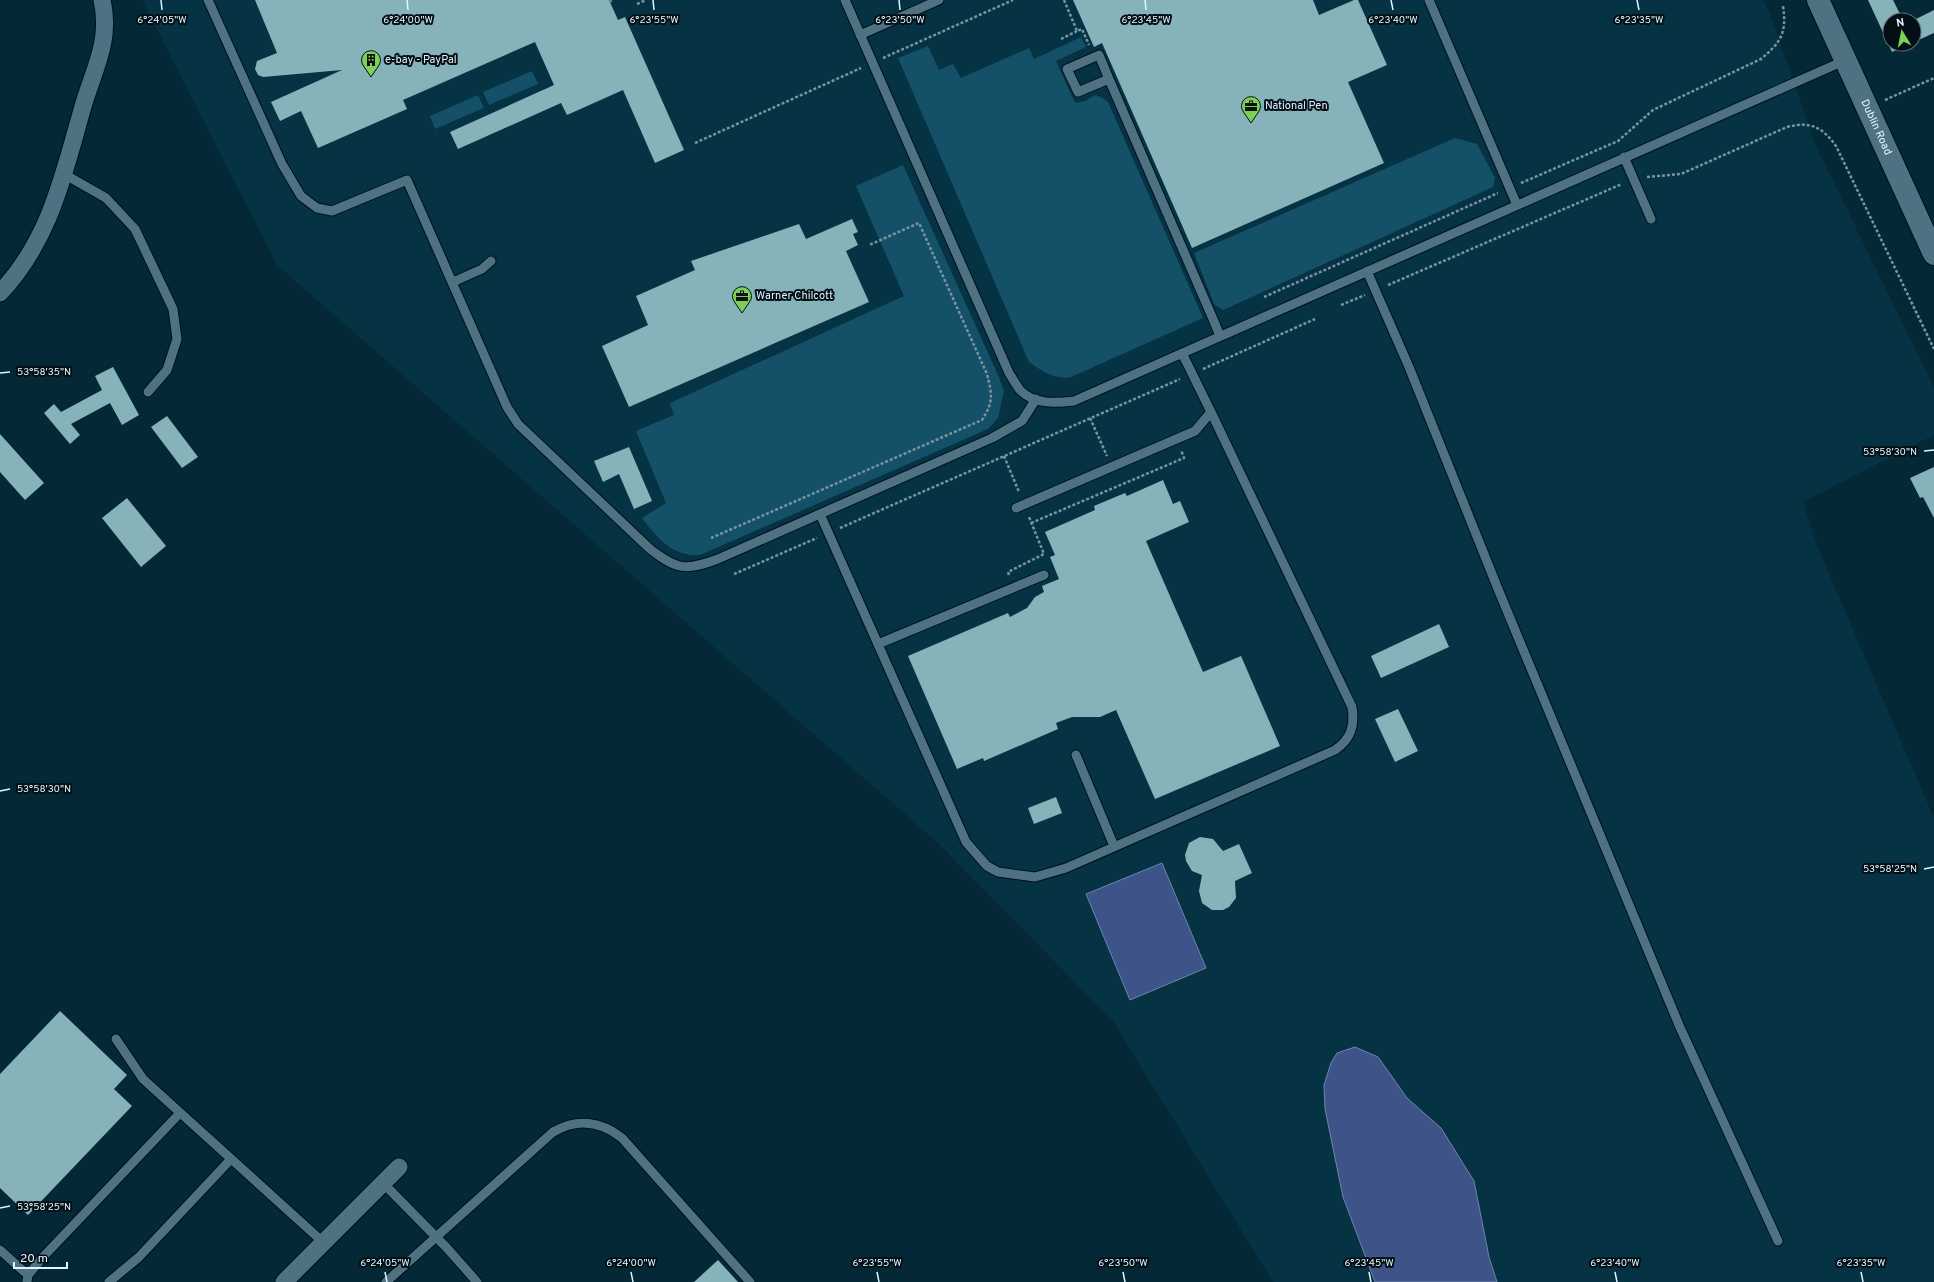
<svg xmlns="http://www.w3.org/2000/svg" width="1934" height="1282" font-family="Overpass,sans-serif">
<rect width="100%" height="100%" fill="#042836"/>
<path fill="#053344" d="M142,0H1763L1771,17L1816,146L1934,387V435L1803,502L1817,546L1934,818V1282H1273L1113,1021L937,842L277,265Z"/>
<path fill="#145168" d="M1081,37L1086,47L1056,61L1075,103L1085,101L1095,95L1101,97L1108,102L1203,318L1071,377C1054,380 1042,371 1029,362L898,58L928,46L939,70L953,64L961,78L1029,48L1034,59Z
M532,71L538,84L489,105L483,92Z
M478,95L484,108L435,129L430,116Z
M1455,138L1477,144L1495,178L1493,187L1223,310L1214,304L1194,253Z
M903,165L998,375L1004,391L998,418L988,429L700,555C673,557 657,538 642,518L666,503L636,431L674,415L670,403L904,296L856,186Z"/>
<path fill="#3e5489" stroke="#6f84ac" d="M1162,863L1206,968L1130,1000L1086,894Z
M1355,1047L1378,1057L1407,1098L1441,1128L1474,1181L1489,1257L1497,1282H1375L1343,1197L1325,1109L1324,1085L1331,1063L1337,1053Z"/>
<path fill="#86b2ba" d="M255,0H609L618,20L625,17L684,150L655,163L623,90L567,115L561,103L458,149L450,132L554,85L535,42L403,100L407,109L318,148L301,111L280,121L271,102L342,70L263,77L258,75L255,69L257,61L277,53Z
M1073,0H1313L1319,15L1354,0H1358L1387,65L1348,82L1384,163L1192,248L1102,43L1094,47Z
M1868,0H1893L1903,20H1890V44H1909L1892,52Z
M1934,10V33L1914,42V20Z
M852,219L858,232L853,234L858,245L846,251L869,302L629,407L602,346L648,325L636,296L695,270L691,261L799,224L806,239Z
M113,367L139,415L122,425L110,403L71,424L80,435L70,444L44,413L54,404L61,412L102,390L95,376Z
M167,416L198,457L182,468L151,427Z
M0,434L44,483L25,500L0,472Z
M629,447L652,501L634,509L619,474L603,482L594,461Z
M1934,467V518L1923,497L1920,498L1910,478Z
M1163,480L1173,504L1180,501L1189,522L1146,541L1203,672L1241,656L1280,746L1155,799L1116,710L1100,717H1072L1056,723L1058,729L984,761L983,758L957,769L908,656L1008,613L1010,617L1027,608L1035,597L1044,592L1042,586L1059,579L1050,557L1055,555L1045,532L1095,510L1094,506L1125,493L1127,496Z
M127,498L166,546L141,567L102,518Z
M1439,624L1449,647L1381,678L1371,656Z
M1398,709L1418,751L1395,762L1375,719Z
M1056,797L1062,813L1034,824L1028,808Z
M1200,837L1213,839L1223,851L1239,844L1252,873L1235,881L1236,898L1229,907L1223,910H1212L1202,903L1199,891L1202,875L1192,871L1186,861L1185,855L1189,843Z
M60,1011L127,1075L114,1089L132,1106L28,1215L0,1188V1074Z
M718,1260L738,1282H694Z"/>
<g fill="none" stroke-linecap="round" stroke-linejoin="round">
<defs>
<path id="lane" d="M208,0L282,164L301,196L317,208L332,211L407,180L507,407L518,424L650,549C677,570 686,571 718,559L992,438L1022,421L1036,399
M845,0L1009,373C1013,379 1016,385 1020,390C1034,405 1057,403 1074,401L1846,60
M1429,0L1517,205
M860,35L939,0
M1109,79L1078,92L1067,69L1099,55L1109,79L1213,319L1220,336
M1624,157L1651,219
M64,174L106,198L135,229L173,309L177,339L167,370L148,392
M1367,271L1409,367L1498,589L1679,1025L1778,1241
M453,282L482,269L491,261
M1016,508L1195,431L1211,412L1182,353
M820,514L966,842L987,866L998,872L1035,877L1066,868L1335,750C1351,739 1355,726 1352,707L1211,412
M878,644L1044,575
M1076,755L1114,846
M116,1039L143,1079L324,1243
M383,1183L446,1247L477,1282
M0,1250L28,1275
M27,1282L28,1275L43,1257L180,1113
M109,1282L139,1257L231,1159
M386,1282L553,1132C577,1118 601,1121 622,1138L750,1282"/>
<path id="street" d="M0,293C51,239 64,172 84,103C95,67 111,40 102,0
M284,1282L399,1167"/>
<g id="secondary">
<path id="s1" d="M1818,0L1934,254"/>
</g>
</defs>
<use href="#lane" stroke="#00101a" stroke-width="11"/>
<use href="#street" stroke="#00101a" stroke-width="19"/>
<use href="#secondary" stroke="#00101a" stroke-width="24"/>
<path stroke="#7994a0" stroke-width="2.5" stroke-dasharray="3 2" stroke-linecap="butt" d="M1064,0L1077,31L1082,29L1089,45
M609,2L613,0
M637,4L646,0
M1061,39L1077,31
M883,58L1013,0
M1885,100L1934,78
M695,143L861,68
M1647,177L1681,174L1787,127C1811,121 1822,127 1836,146L1934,349
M1521,183L1618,141L1653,110L1761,59C1781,42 1787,33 1783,6
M1388,285L1622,184
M1264,297L1498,193
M1341,305L1365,295
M1203,369L1315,319
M1090,418L1107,456
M1004,456L1019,492
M1031,523L1184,458L1181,450
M840,528L1180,379
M711,538L982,420C994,401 992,395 987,374L919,223L869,245
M734,574L817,538
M1009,575L1008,572L1044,554L1029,517"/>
<use href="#lane" stroke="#4f7282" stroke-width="9"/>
<use href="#street" stroke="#4f7282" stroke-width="17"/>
<use href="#secondary" stroke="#4f7282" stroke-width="22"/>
</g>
<path fill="none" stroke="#e2f5ff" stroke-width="1.5" d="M161,0L162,10M407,0L408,10M653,0L654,10M899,0L900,10M1145,0L1146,10M1391,0L1393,10M1637,0L1639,10M0,373L10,372M1924,451L1934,450M0,791L10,789M1924,869L1934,867M0,1208L10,1206M385,1272L387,1282M631,1272L633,1282M877,1272L879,1282M1123,1272L1125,1282M1369,1272L1371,1282M1615,1272L1617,1282M1861,1272L1863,1282"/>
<defs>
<symbol id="building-pin" viewBox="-11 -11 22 30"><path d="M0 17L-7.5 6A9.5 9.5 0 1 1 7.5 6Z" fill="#7bd155" stroke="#030f15"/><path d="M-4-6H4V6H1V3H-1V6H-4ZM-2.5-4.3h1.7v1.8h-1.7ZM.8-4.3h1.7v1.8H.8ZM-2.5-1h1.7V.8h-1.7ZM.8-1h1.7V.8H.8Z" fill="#111"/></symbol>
<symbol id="office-pin" viewBox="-11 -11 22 30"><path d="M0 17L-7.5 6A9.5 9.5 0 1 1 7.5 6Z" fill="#7bd155" stroke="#030f15"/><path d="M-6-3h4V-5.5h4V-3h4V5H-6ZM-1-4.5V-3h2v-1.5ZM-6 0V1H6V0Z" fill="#111"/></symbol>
</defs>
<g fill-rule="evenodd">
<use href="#building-pin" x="360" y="49" width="22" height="30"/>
<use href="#office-pin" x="1240" y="95" width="22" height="30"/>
<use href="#office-pin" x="731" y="285" width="22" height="30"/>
</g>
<g text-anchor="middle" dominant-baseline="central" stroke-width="4" stroke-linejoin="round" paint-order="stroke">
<g font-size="11" fill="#e2f5ff" stroke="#030f15" text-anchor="start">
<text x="385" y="60">e-bay - PayPal</text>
<text x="1265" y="106">National Pen</text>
<text x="756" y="296">Warner Chilcott</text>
</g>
<g font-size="11" fill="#e2f5ff" stroke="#030f15">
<text stroke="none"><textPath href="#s1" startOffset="140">Dublin Road</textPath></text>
</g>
</g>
<g font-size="10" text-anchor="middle" fill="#e2f5ff" stroke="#030f15" stroke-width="4" stroke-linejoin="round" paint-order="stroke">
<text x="162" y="23">6°24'05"W</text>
<text x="408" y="23">6°24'00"W</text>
<text x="654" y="23">6°23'55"W</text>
<text x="900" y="23">6°23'50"W</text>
<text x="1146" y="23">6°23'45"W</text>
<text x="1393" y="23">6°23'40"W</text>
<text x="1639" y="23">6°23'35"W</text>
<text x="44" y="375">53°58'35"N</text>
<text x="1890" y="455">53°58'30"N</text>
<text x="44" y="792">53°58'30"N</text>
<text x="1890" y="872">53°58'25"N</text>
<text x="44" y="1210">53°58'25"N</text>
<text x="385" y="1266">6°24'05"W</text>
<text x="631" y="1266">6°24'00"W</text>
<text x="877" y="1266">6°23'55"W</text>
<text x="1123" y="1266">6°23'50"W</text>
<text x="1369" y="1266">6°23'45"W</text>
<text x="1615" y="1266">6°23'40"W</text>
<text x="1861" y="1266">6°23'35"W</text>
</g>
<g transform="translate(1902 32) rotate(350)"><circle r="19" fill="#030f15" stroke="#5c6b73"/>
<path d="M0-3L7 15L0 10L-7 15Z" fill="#7bd155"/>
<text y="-6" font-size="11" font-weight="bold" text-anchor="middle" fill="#e2f5ff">N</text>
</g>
<path d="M14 1262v6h53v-6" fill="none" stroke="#e2f5ff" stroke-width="2"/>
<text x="20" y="1262" font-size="12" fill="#e2f5ff" stroke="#030f15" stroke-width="3" paint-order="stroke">20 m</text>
</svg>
